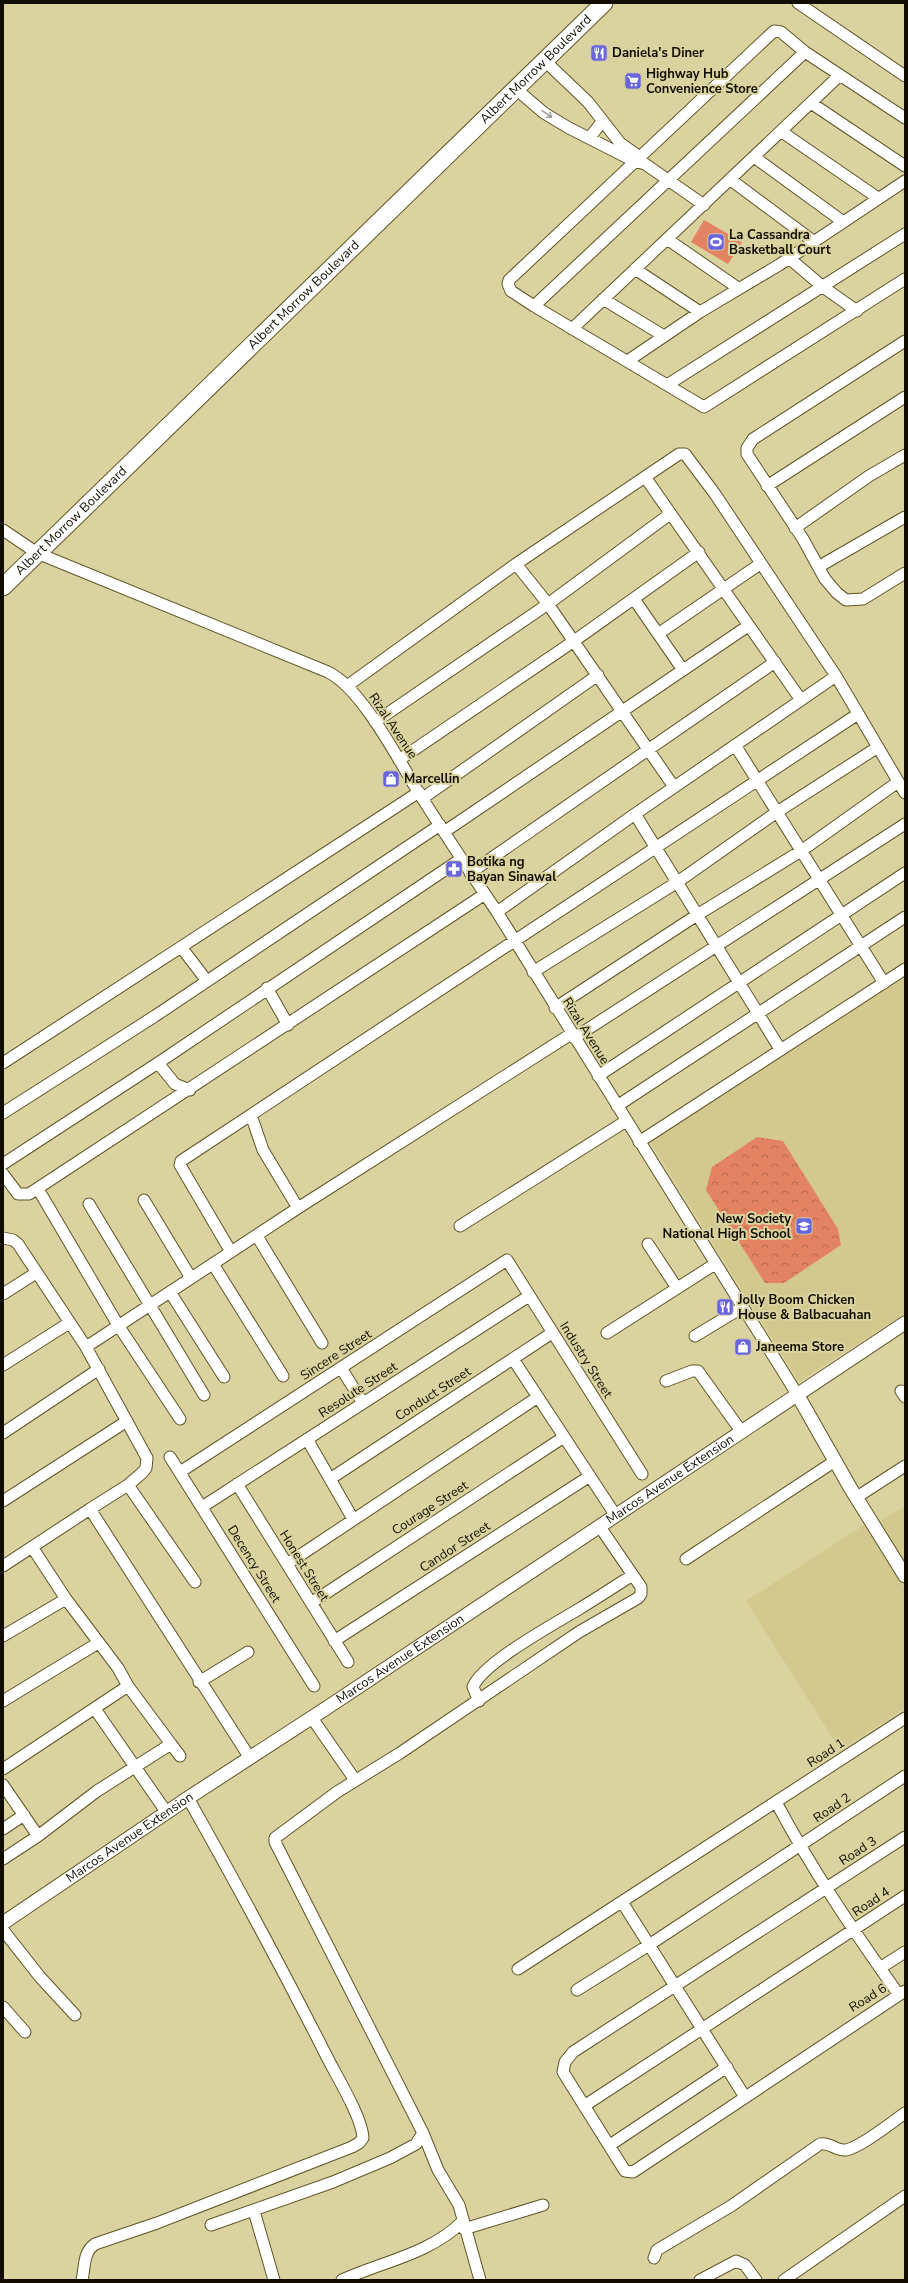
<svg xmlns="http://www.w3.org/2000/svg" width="908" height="2283" font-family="'Nunito Sans',sans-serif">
<defs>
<pattern id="park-crowns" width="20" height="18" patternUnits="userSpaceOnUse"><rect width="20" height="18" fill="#e48361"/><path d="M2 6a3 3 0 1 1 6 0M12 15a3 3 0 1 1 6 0" fill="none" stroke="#b76a4e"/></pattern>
</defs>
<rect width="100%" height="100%" fill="#dbd39f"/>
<path fill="#d3c98e" d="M905,971V1313L799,1382L649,1140Z
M905,1506V1565L879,1522Z
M867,1523L905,1589V1708L840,1750L746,1601Z"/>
<path fill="url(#park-crowns)" d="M757,1137L783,1141L838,1229L841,1245L784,1283H765L706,1190L712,1167Z"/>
<path fill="#e48361" d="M704,220L742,242L728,264L691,242Z"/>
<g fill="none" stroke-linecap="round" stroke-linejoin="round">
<defs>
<path id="minor" d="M798,3L905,76
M545,61L588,102L620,143L641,158
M516,89L544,113L569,128L634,161L645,164L704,205
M811,103L905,166
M905,118L805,52L781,32L774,31L509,280L508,284L511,291L534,306L704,407L905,279
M782,132L878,198
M590,137L602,122
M754,157L842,221
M731,180L813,241
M667,239L738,288
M789,258L823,287L857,311
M635,269L700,312
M603,299L664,336
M534,306L805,52
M572,329L840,75
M905,341L753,439L747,448V454L803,539L825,579L837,593L846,600L863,599L905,573
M629,360L700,312L779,265L905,181
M667,385L905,234
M645,477L801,700
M767,486L905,397
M795,528L869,476L905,455
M3,530L37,553L328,672C361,688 397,757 417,790C443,831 470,872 497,912L797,1394
M516,564L548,604L674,787
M820,566L905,517
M634,599L683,670
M658,634L760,564
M347,686L516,564L679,454H685L715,494L836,676L905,793
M375,722L548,604L670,514
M735,745L884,983
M399,760L574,641L699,552
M423,798L598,675
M635,814L780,1049
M444,832L748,626
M470,873L775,662
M497,912L635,814L836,676
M181,947L207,981
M533,972L676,883L777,812L878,747
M267,988L288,1025
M555,1008L697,915L801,851L898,782
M574,1038L905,824
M3,1063L419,792
M158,1063L175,1084L190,1090
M598,1076L905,873
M617,1106L905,917
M3,1113L155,1016L440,825
M251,1115L263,1150L298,1208
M639,1142L905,969
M3,1164L158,1063L461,859
M3,1174L18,1194H29L485,894
M38,1189L118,1325L180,1419
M144,1200L191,1278
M89,1204L204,1395
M460,1226L626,1121
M257,1236L322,1343
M3,1238L13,1240L18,1244L86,1347L147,1458L146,1468L142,1473L128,1485L90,1509L250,1758
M648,1244L677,1288
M231,1252L180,1165L181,1161L858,714
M213,1264L283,1376
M170,1292L224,1377
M3,1294L36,1273
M607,1333L715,1264
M695,1336L743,1307
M86,1347L298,1208L571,1034
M513,1359L616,1516
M3,1365L69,1323
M341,1368L363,1403
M666,1381L692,1371H698L741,1431
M901,1391L905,1397
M3,1433L99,1369
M307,1439L353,1519
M170,1457L314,1686
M180,1472L507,1260L642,1474
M330,1479L552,1333
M237,1484L348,1662
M128,1485L195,1582
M857,1497L905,1466
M3,1501L127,1421
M202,1507L529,1296
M686,1559L835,1461
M287,1564L538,1397
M3,1566L90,1509
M311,1603L564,1437
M3,1636L66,1599
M334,1641L590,1476
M199,1682L248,1652
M3,1701L98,1643
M479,1701L473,1687C482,1663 556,1623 579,1609C597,1598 614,1587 631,1576
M95,1709L167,1813
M312,1718L355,1780
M171,1744L180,1756
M3,1769L128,1686L118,1668L66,1599L32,1547
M3,1785L38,1836L97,1791L171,1744L128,1686
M776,1802C812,1870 855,1933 899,1995
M3,1829L24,1815
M905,1837L573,2052L565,2062L563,2072L625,2171L633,2172L905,1991
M3,1859L38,1836
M622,1902L745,2097
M3,1930L40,1977L75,2015
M880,1968L905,1952
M518,1969L905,1718
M577,1990L649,1945L905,1776
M3,2007L25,2032
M584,2106L905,1896
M423,2133L438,2170L459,2205L480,2280
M610,2145L727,2067
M254,2211L274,2280
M211,2225L333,2182L390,2158L416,2144L423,2133L275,1842V1838L337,1792L400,1753L579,1632L638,1598L641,1594V1587L600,1527
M464,2229L543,2205
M654,2258L657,2250L731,2206L820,2144C830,2142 836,2151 846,2150C861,2147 891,2123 905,2113
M82,2280C85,2267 83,2252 95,2244L157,2223L352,2147L359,2143L363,2138C362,2117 337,2077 327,2057C283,1970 236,1883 188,1798
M342,2280C384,2261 430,2254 463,2221
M700,2280L736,2261L745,2265L756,2280
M784,2280L905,2196"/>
<g id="tertiary">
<path d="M797,1394L851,1489L905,1576"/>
<path id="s1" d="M3,1923L188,1798L328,1707L905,1323"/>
</g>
<g id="primary">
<path id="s2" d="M3,587L604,3"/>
</g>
</defs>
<use href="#minor" stroke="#5d5525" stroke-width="13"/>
<use href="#tertiary" stroke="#5d5525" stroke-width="15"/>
<use href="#primary" stroke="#5d5525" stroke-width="19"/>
<use href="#minor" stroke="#fff" stroke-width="11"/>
<use href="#tertiary" stroke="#fff" stroke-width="13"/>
<use href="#primary" stroke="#fff" stroke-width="17"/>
</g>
<defs><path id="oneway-shaft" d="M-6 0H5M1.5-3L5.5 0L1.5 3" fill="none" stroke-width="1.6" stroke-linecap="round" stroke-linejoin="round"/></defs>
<use stroke="#9f9e99" href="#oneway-shaft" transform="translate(547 114) rotate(35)"/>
<defs>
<symbol id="restaurant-square" viewBox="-11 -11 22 22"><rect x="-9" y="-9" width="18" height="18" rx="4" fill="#6865df" stroke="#dbd39f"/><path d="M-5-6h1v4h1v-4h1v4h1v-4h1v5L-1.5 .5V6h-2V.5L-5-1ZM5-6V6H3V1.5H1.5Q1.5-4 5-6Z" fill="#fff"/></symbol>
<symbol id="supermarket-square" viewBox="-11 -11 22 22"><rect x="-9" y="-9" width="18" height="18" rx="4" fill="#6865df" stroke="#dbd39f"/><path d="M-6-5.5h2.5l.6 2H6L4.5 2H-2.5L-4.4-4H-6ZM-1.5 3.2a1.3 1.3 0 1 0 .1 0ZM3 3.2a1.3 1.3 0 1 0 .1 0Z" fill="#fff"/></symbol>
<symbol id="stadium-square" viewBox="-11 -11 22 22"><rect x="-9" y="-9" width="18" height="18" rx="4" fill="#6865df" stroke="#dbd39f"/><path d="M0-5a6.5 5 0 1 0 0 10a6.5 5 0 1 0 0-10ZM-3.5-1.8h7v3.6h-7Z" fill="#fff"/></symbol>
<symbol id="shop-square" viewBox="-11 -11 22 22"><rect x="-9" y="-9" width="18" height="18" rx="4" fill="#6865df" stroke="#dbd39f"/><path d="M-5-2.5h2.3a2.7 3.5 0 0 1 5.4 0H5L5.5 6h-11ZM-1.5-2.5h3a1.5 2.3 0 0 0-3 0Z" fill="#fff"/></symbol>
<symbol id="pharmacy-square" viewBox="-11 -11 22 22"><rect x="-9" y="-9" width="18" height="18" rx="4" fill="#6865df" stroke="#dbd39f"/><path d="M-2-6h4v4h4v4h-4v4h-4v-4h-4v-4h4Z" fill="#fff"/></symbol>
<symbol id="school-square" viewBox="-11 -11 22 22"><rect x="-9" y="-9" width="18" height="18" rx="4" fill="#6865df" stroke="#dbd39f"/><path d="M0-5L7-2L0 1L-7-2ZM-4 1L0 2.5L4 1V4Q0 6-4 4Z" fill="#fff"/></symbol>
</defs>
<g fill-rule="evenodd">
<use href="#restaurant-square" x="589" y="43" width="20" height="20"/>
<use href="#supermarket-square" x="623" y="71" width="20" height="20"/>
<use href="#stadium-square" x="706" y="232" width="20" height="20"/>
<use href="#shop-square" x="381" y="769" width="20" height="20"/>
<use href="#pharmacy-square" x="444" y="859" width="20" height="20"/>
<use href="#school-square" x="794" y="1216" width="20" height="20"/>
<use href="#restaurant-square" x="715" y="1297" width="20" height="20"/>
<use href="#shop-square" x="733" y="1337" width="20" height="20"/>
</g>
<g text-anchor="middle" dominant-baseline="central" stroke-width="4" stroke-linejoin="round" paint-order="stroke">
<g font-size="13" font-weight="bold" fill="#100d00" stroke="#dbd39f" text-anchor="start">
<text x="612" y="53">Daniela's Diner</text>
<text x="646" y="74">Highway Hub<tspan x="646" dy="15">Convenience Store</tspan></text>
<text x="729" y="235">La Cassandra<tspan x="729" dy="15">Basketball Court</tspan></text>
<text x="404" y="779">Marcellin</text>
<text x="467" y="862">Botika ng<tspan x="467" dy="15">Bayan Sinawal</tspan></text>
<text x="791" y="1219" text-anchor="end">New Society<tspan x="791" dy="15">National High School</tspan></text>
<text x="738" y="1300">Jolly Boom Chicken<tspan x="738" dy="15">House &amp; Balbacuahan</tspan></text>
<text x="756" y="1347">Janeema Store</text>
</g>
<g font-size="13" fill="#100d00" stroke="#dbd39f">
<text stroke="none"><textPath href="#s2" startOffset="743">Albert Morrow Boulevard</textPath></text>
<text stroke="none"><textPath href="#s2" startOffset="419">Albert Morrow Boulevard</textPath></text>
<text stroke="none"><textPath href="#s2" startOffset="95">Albert Morrow Boulevard</textPath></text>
<text transform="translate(393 726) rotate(56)">Rizal Avenue</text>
<text transform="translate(586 1031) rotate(58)">Rizal Avenue</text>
<text transform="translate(336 1355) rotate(-33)">Sincere Street</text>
<text transform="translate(586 1360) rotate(58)">Industry Street</text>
<text transform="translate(358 1390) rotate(-33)">Resolute Street</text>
<text transform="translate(433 1394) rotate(-33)">Conduct Street</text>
<text stroke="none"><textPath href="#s1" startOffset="801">Marcos Avenue Extension</textPath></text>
<text transform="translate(430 1508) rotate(-33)">Courage Street</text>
<text transform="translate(455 1547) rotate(-33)">Candor Street</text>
<text transform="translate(254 1564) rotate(58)">Decency Street</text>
<text transform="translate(304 1566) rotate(58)">Honest Street</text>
<text stroke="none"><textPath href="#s1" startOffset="477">Marcos Avenue Extension</textPath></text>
<text transform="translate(826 1753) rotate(-33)">Road 1</text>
<text transform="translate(832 1808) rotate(-34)">Road 2</text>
<text stroke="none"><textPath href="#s1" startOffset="153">Marcos Avenue Extension</textPath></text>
<text transform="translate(858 1851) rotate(-33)">Road 3</text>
<text transform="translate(871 1902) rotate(-34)">Road 4</text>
<text transform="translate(868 1998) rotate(-32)">Road 6</text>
</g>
</g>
<rect width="908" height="2283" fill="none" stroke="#100d00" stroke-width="8"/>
</svg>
